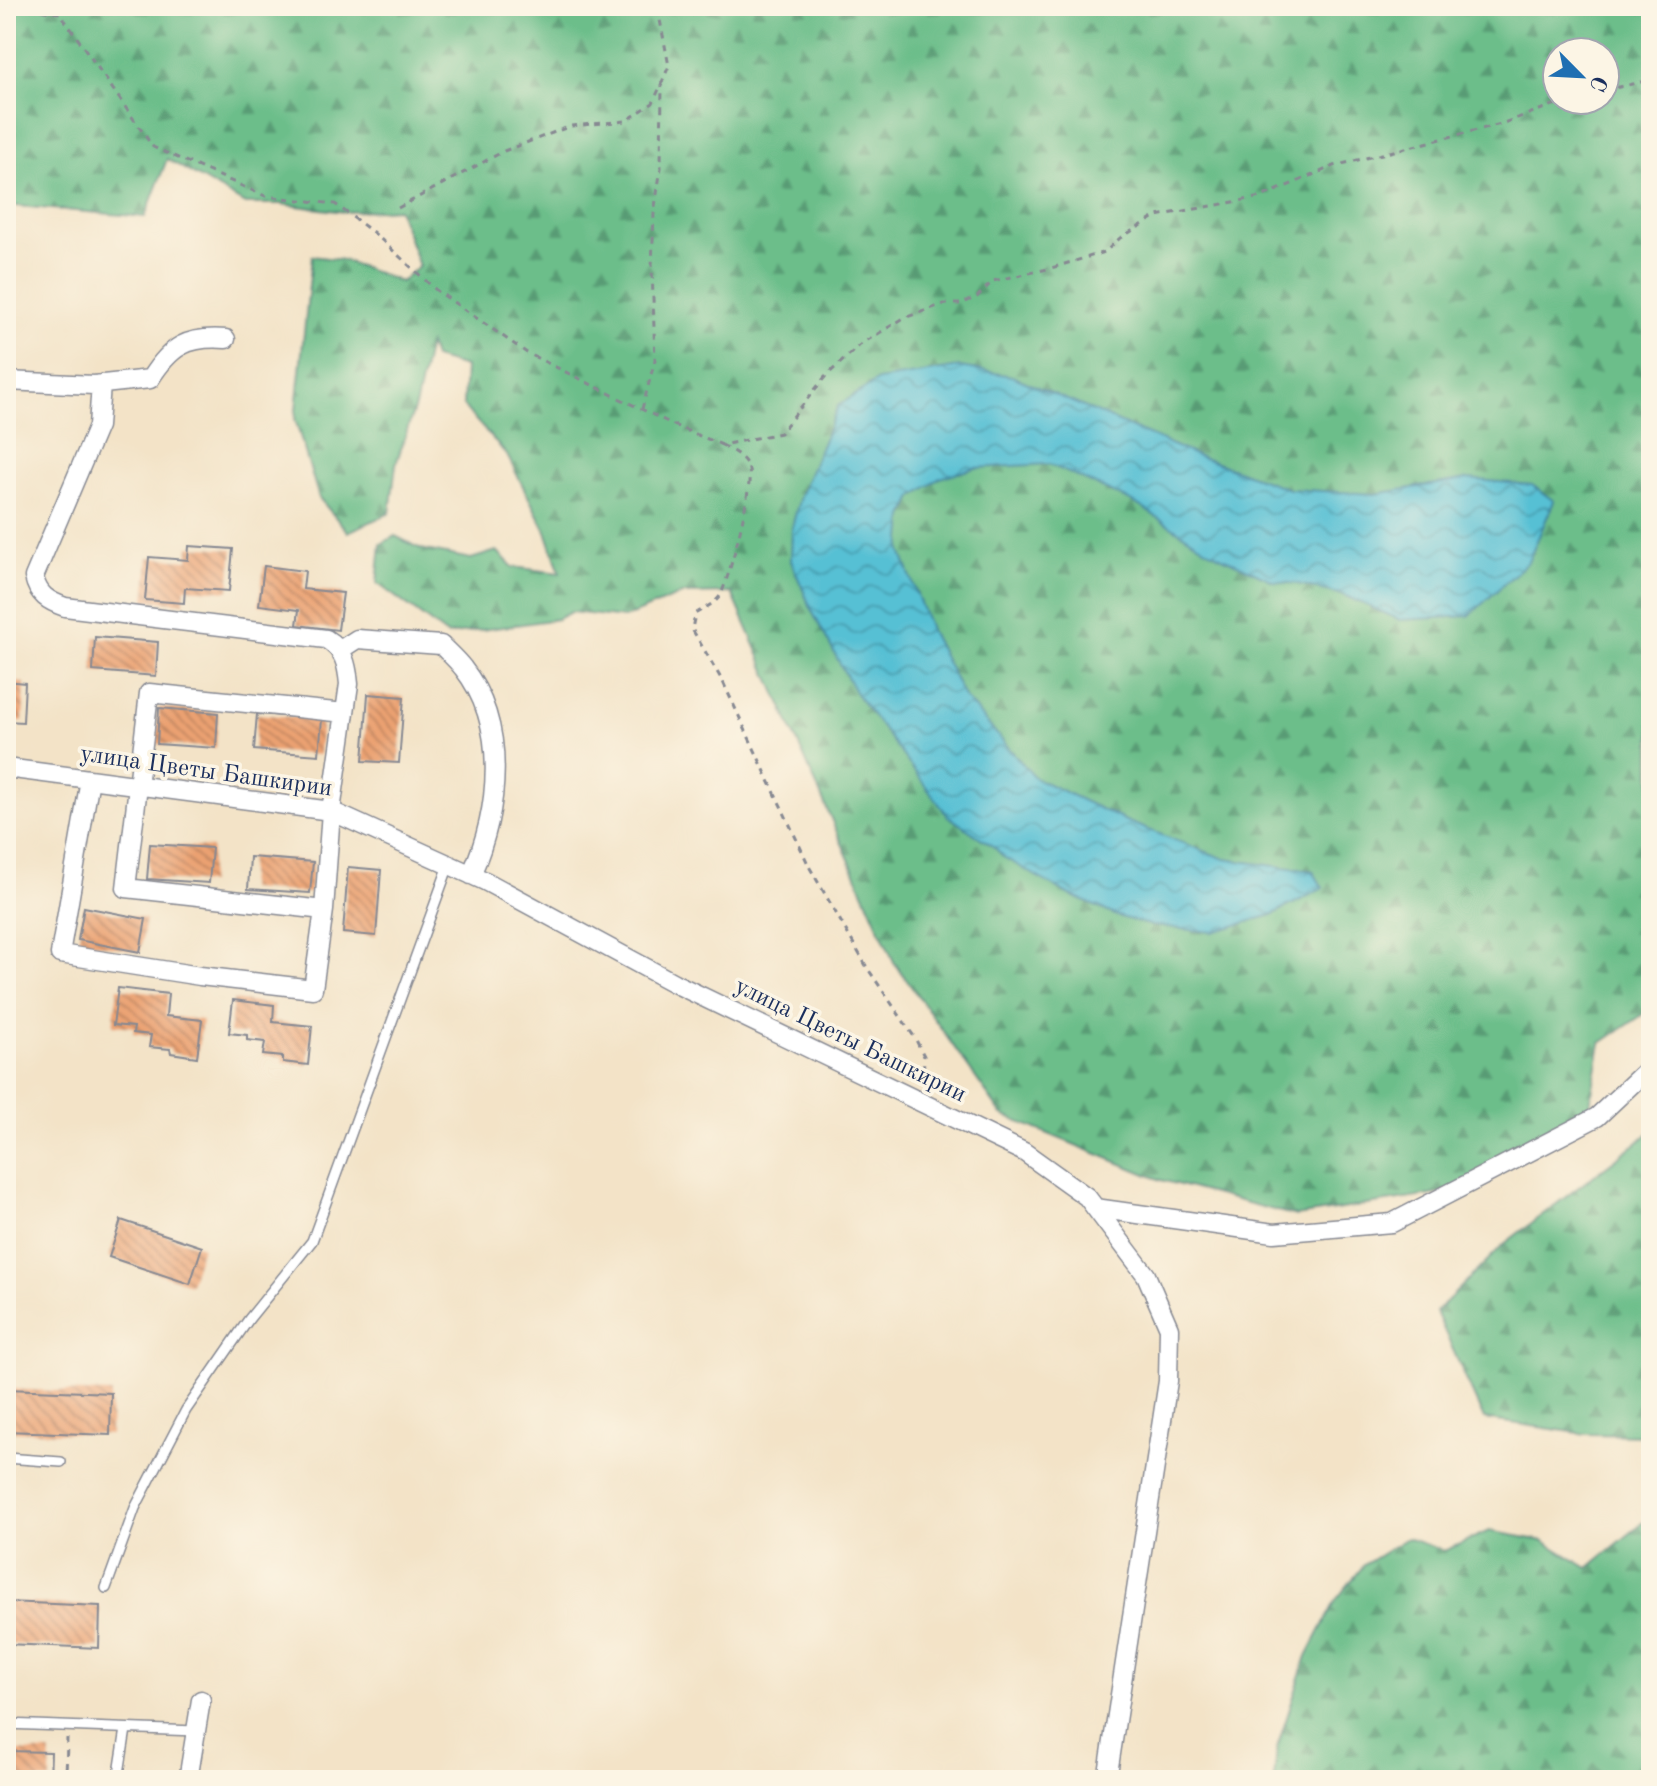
<svg xmlns="http://www.w3.org/2000/svg" width="1657" height="1786" font-family="'Old Standard TT',serif">
<style>
.forest{fill:url(#forest-firs);stroke:#447674;stroke-width:2;fill-rule:evenodd}
.water{fill:url(#water-waves);stroke:#397899;stroke-width:2}
.building{fill:url(#building-back-hatch)}
.lines{fill:none;stroke-linecap:round;stroke-linejoin:round}
.service-casing{stroke:#878992;stroke-width:12}
.minor-casing{stroke:#878992;stroke-width:21}
.path{stroke:#878992;stroke-width:3;stroke-dasharray:6 6;stroke-linecap:butt}
.service{stroke:#fff;stroke-width:9}
.minor{stroke:#fff;stroke-width:18}
.labels{text-anchor:middle;dominant-baseline:central;stroke-width:7;stroke-linejoin:round;paint-order:stroke}
.street-label{font-size:24px;fill:#1b2f5e;stroke:#fcf5e5}
</style>
<defs>
<pattern id="forest-firs" width="22" height="20" patternUnits="userSpaceOnUse" patternTransform="scale(2)"><rect width="22" height="20" fill="#6cbe8a"/><path d="M5 1l3.5 6h-7zM16 11l3.5 6h-7z" fill="#589b74"/></pattern>
<pattern id="water-waves" width="16" height="10" patternUnits="userSpaceOnUse" patternTransform="scale(2)"><rect width="16" height="10" fill="#57c0d4"/><path d="M0 5q4-4 8 0t8 0" fill="none" stroke="#479caf"/></pattern>
<pattern id="building-back-hatch" width="6" height="6" patternUnits="userSpaceOnUse" patternTransform="scale(2)"><rect width="6" height="6" fill="#eba171"/><path d="M-1 5l2 2M0 0l6 6M5-1l2 2" fill="none" stroke="#be8460"/></pattern>
</defs>
<rect width="100%" height="100%" fill="#fcf5e5"/>
<filter id="ink" filterUnits="userSpaceOnUse"><feTurbulence type="fractalNoise" baseFrequency=".0125" numOctaves="2"/><feDisplacementMap in="SourceGraphic" scale="16" xChannelSelector="R" yChannelSelector="G"/><feConvolveMatrix kernelMatrix="1 2 1 2 8 2 1 2 1" color-interpolation-filters="sRGB"/></filter>
<filter id="wash" filterUnits="userSpaceOnUse"><feTurbulence type="fractalNoise" baseFrequency=".006" numOctaves="4" result="noise"/><feDisplacementMap in="SourceGraphic" scale="32" xChannelSelector="R" yChannelSelector="G"/><feGaussianBlur stdDeviation="1.8" result="paint"/><feColorMatrix in="noise" values="0 0 0 0 0 0 0 0 0 0 0 0 0 0 0 0 0 1.4 0 .05"/><feComposite in="paint" operator="in"/></filter>
<g filter="url(#wash)">
<rect width="100%" height="100%" fill="#f3e3c7"/>
<path class="forest" d="M6,6H1651V1009L1601,1043L1589,1110L1464,1190L1296,1216L1161,1180L1002,1115L894,962L732,593L682,594L624,618L571,612L557,619L447,635L377,583L381,544L395,536L421,549L471,559L497,551L513,567L560,573L546,531L507,455L463,406L465,367L434,358L429,344L416,403L396,464L390,513L348,532L319,498L295,419L312,256L343,260L401,282L419,266L398,209L345,212L281,204H245L167,159L145,217L6,205ZM1557,52H1605V100H1557Z
M1651,1132V1435L1586,1434L1484,1419L1436,1312L1504,1244Z
M1651,1516V1780H1274L1277,1748L1307,1656L1336,1600L1364,1565L1407,1538L1444,1551L1489,1531L1544,1541L1588,1568Z"/>
<path class="water" d="M960,367L1012,376L1195,455L1289,489L1375,494L1467,479L1532,485L1554,501L1528,562L1469,616L1400,620L1343,595L1298,584L1273,581L1210,551L1133,502L1049,464L975,468L940,478L913,497L904,516L901,551L930,630L964,697L1035,778L1128,822L1225,859L1313,871L1323,888L1272,915L1213,932L1152,926L1117,916L1064,892L1005,858L994,847L948,816L855,692L812,611L791,561L792,528L800,496L838,406L878,380Z"/>
<g id="blocks">
<path class="building" d="M189,546L233,549L229,591L185,588L184,603L145,600L149,557L188,560Z
M264,566L305,571L303,589L343,593L338,630L297,625L299,610L259,605Z
M95,637L158,642L156,676L93,671Z
M6,681L25,683L23,722L6,721Z
M368,694L404,697L399,763L363,761Z
M159,708L218,713L216,748L157,744Z
M257,714L322,719L319,755L254,750Z
M150,844L212,848L209,883L147,879Z
M250,857L313,862L310,893L248,889Z
M348,867L381,870L376,936L343,933Z
M84,907L146,919L140,952L78,940Z
M118,988L168,994L166,1016L202,1020L197,1057L171,1053L170,1049L149,1047L151,1035L133,1033L134,1027L113,1025Z
M233,1000L274,1005L273,1022L312,1026L308,1065L283,1062V1057L263,1055L265,1042L247,1040V1035L229,1033Z
M121,1220L202,1247L190,1284L109,1257Z
M6,1389L111,1393L110,1435L6,1431Z
M6,1602L100,1606L99,1648L6,1644Z
M6,1751L51,1752L50,1780H6Z"/>
</g>
</g>
<g filter="url(#ink)">
<use href="#blocks" fill-opacity="0" stroke="#878992" stroke-width="2"/>
<g class="lines">
<defs>
<path id="service" d="M6,1458L61,1462
M106,1588L135,1508L186,1410L249,1319L312,1241L449,865
M6,1724L196,1731
M118,1780L126,1729"/>
<path id="minor" d="M6,381L94,385L150,379C171,346 187,336 226,339
M101,384L98,426L34,577C38,595 48,601 65,607L326,639C344,650 347,663 349,684L331,811L324,910L126,888L149,693L345,713
M340,650L357,639L441,645C449,653 457,660 463,668C509,726 499,812 471,875
M6,768L331,811L485,881L674,983L1024,1152L1087,1197L1146,1275L1169,1328L1168,1381L1107,1780
M90,779L60,954L200,976L313,989L324,910
M1095,1208L1274,1233L1392,1223L1597,1117L1651,1066
M188,1780L201,1700"/>
</defs>
<use href="#service" class="service-casing"/>
<use href="#minor" class="minor-casing"/>
<path class="path" d="M6,6L60,13L153,147L265,196L335,204L374,233L436,290L527,353L680,428L722,445L780,433L825,377L861,344L904,318L944,304H961L977,297L993,281L1048,269L1105,252L1120,238L1157,216L1261,197L1334,166L1501,124L1567,100
M1605,90L1651,80
M398,208L504,151L571,126L626,121L653,103L669,66L660,20L666,6
M642,409L655,360L652,267L654,213L661,168L662,84
M722,445C733,451 745,457 749,470C753,487 729,580 720,596C715,604 702,609 695,614L692,629L723,682L810,868L868,969L915,1038L924,1056L923,1082
M66,1780L67,1738"/>
<use href="#service" class="service"/>
<use href="#minor" class="minor"/>
</g>
</g>
<g class="labels">
<g class="street-label">
<text transform="translate(206 772) rotate(8)">улица Цветы Башкирии</text>
<text transform="translate(850 1041) rotate(26)">улица Цветы Башкирии</text>
</g>
</g>
<rect width="1657" height="1786" fill="none" stroke="#fcf5e5" stroke-width="32"/>
<g transform="translate(1581 76) rotate(114)"><circle r="38" fill="#fcf5e5" stroke="#a2a6af" stroke-width="2"/>
<path d="M0-6L14 30L0 20L-14 30Z" fill="#1f6fb2"/>
<text y="-12" font-size="22" font-weight="bold" text-anchor="middle" fill="#1b2f5e">С</text>
</g>
</svg>
